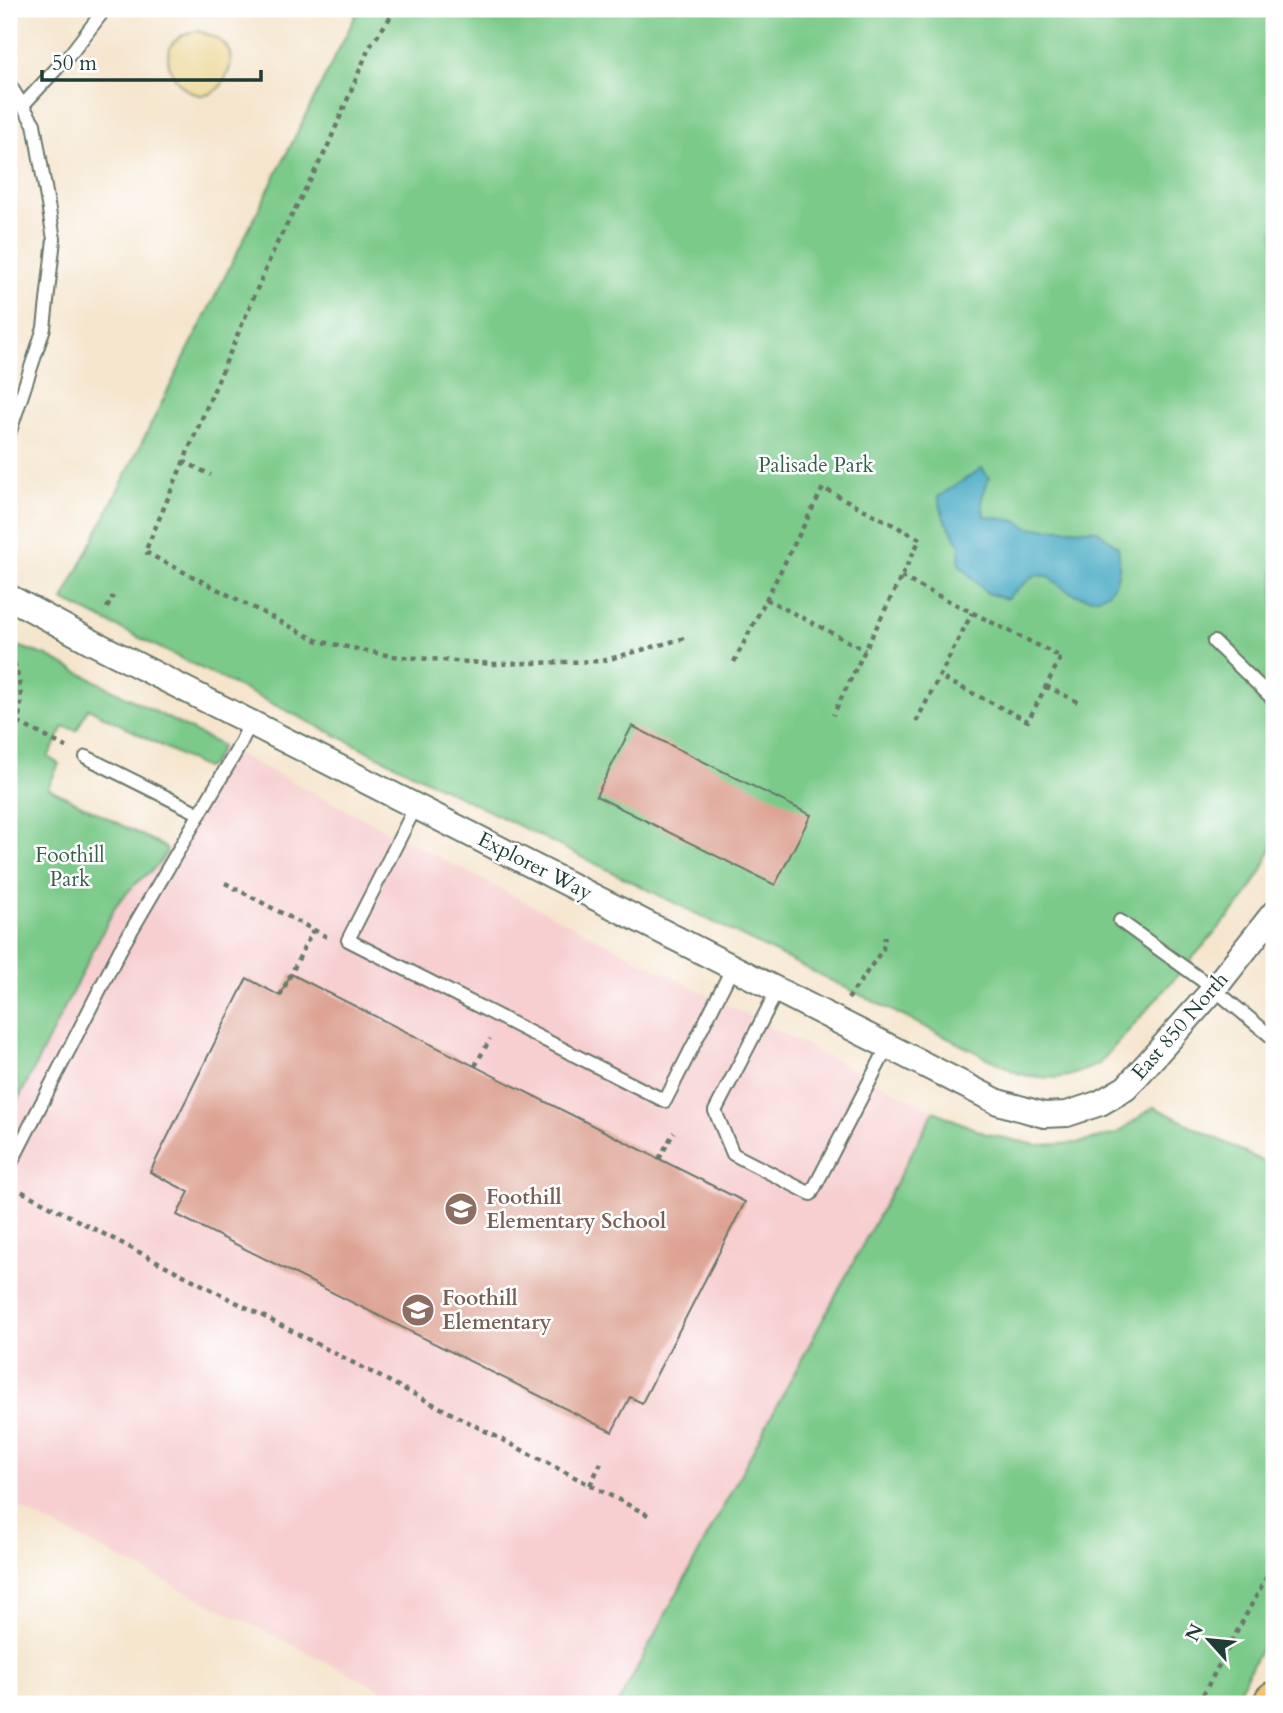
<svg xmlns="http://www.w3.org/2000/svg" width="1283" height="1713" font-family="Cardo,serif">
<style>
.built{fill:#f7cfd0}
.green{fill:#7cca8a;stroke:#4e845f;stroke-width:2}
.sand{fill:#eeda9e;stroke:#868c69;stroke-width:2}
.water{fill:#42a8c2;stroke:#30727b;stroke-width:2}
.building{fill:#dda293}
.lines{fill:none;stroke-linecap:round;stroke-linejoin:round}
.service-casing{stroke:#6a786a;stroke-width:16}
.minor-casing{stroke:#6a786a;stroke-width:28}
.trunk-casing{stroke:#6a786a;stroke-width:42}
.path{stroke:#6a786a;stroke-width:4.5;stroke-dasharray:5 5;stroke-linecap:butt}
.service{stroke:#fff;stroke-width:12}
.minor{stroke:#fff;stroke-width:24}
.trunk{stroke:#f7c06c;stroke-width:38}
.labels{text-anchor:middle;dominant-baseline:central;stroke-width:5;stroke-linejoin:round;paint-order:stroke}
.park-label{font-size:21px;fill:#36604a;stroke:#fff}
.street-label{font-size:21px;fill:#1f3d34;stroke:#fff}
.education-label{font-size:21px;font-weight:bold;fill:#785e54;stroke:#fff;text-anchor:start}
</style>
<rect width="100%" height="100%" fill="#fff"/>
<filter id="ink" filterUnits="userSpaceOnUse"><feTurbulence type="fractalNoise" baseFrequency=".0143" numOctaves="2"/><feDisplacementMap in="SourceGraphic" scale="14" xChannelSelector="R" yChannelSelector="G"/><feConvolveMatrix kernelMatrix="1 2 1 2 8 2 1 2 1" color-interpolation-filters="sRGB"/></filter>
<filter id="wash" filterUnits="userSpaceOnUse"><feTurbulence type="fractalNoise" baseFrequency=".00686" numOctaves="4" result="noise"/><feDisplacementMap in="SourceGraphic" scale="28" xChannelSelector="R" yChannelSelector="G"/><feGaussianBlur stdDeviation="1.57" result="paint"/><feColorMatrix in="noise" values="0 0 0 0 0 0 0 0 0 0 0 0 0 0 0 0 0 1.4 0 .05"/><feComposite in="paint" operator="in"/></filter>
<g filter="url(#wash)">
<rect width="100%" height="100%" fill="#f5e5cd"/>
<path class="built" d="M222,746L934,1111L618,1704H410L9,1503V1118L116,905L135,884L158,865L166,854Z"/>
<path class="green" d="M359,9H1274V842L1261,872L1243,901L1099,1064C1067,1079 1056,1081 1020,1074L63,600Z
M9,643L47,656L222,746L211,766L205,768L88,708L77,730L64,727L48,757L59,764L48,788L165,847L167,851L158,865L135,884L116,905L9,1118Z
M1154,1107L1274,1167V1624L1232,1704H618L934,1111L986,1134L1037,1145L1078,1143L1116,1134Z"/>
<path class="sand" d="M197,31C224,38 241,51 224,81C197,128 130,43 197,31Z"/>
<path class="water" d="M982,468L989,478L982,498L984,516L1017,521L1029,528L1097,530L1118,547C1127,603 1086,613 1049,576L1035,575L1006,599L987,593L959,564L960,545L944,518L938,497Z"/>
<g id="blocks">
<path class="building" d="M632,726L811,815L775,885L596,796Z
M291,974L745,1202L642,1403L630,1397L612,1432L177,1215L189,1192L150,1172L247,978L280,996Z"/>
</g>
</g>
<g filter="url(#ink)">
<use href="#blocks" fill-opacity="0" stroke="#6a786a" stroke-width="2"/>
<g class="lines">
<defs>
<path id="service" d="M9,84L34,124L54,239L44,328L9,434
M22,106L72,52L105,9
M1214,642L1274,700
M86,757L200,814
M416,806L348,940L665,1101L733,967
M1120,921L1214,989L1273,1038
M778,989L715,1111L733,1154L811,1194L888,1046
M9,1167L120,950L237,750L251,722"/>
<path id="minor" d="M9,597L90,641L998,1102L1044,1115L1067,1114L1100,1103L1126,1088L1214,989L1274,913"/>
<path id="trunk" d="M1273,1704L1274,1701"/>
</defs>
<use href="#service" class="service-casing"/>
<use href="#minor" class="minor-casing"/>
<use href="#trunk" class="trunk-casing"/>
<path class="path" d="M396,9L369,48L327,148L275,247L145,552L318,641L391,656L494,664L602,661L685,638
M183,461L211,475
M901,577L1061,657L1028,721L940,677
M766,599L865,650
M107,608L113,596
M9,643C20,684 29,703 9,744
M734,662L823,488L920,539L833,715
M1046,686L1078,702
M9,718L70,749
M916,722L972,613
M225,883L329,938
M280,996L313,930
M848,999L883,949L885,937
M475,1066L490,1039
M659,1159L674,1132
M13,1187L648,1515
M590,1485L601,1463
M1198,1704L1274,1563"/>
<use href="#service" class="service"/>
<use href="#minor" class="minor"/>
<use href="#trunk" class="trunk"/>
</g>
</g>
<defs>
<symbol id="school-disc" viewBox="-11 -11 22 22"><circle r="9.5" fill="#8d6e63" stroke="#fff"/><path d="M0-5L7-2L0 1L-7-2ZM-4 1L0 2.5L4 1V4Q0 6-4 4Z" fill="#fff"/></symbol>
</defs>
<g fill-rule="evenodd">
<use href="#school-disc" x="442" y="1190" width="38" height="38"/>
<use href="#school-disc" x="399" y="1291" width="38" height="38"/>
</g>
<g class="labels">
<g class="park-label">
<text x="816" y="465">Palisade Park</text>
<text x="70" y="855">Foothill<tspan x="70" dy="24">Park</tspan></text>
</g>
<g class="street-label">
<text transform="translate(535 866) rotate(27)">Explorer Way</text>
<text transform="translate(1180 1026) rotate(-49)">East 850 North</text>
</g>
<g class="education-label">
<text x="486" y="1197">Foothill<tspan x="486" dy="24">Elementary School</tspan></text>
<text x="442" y="1298">Foothill<tspan x="442" dy="24">Elementary</tspan></text>
</g>
</g>
<rect width="1283" height="1713" fill="none" stroke="#fff" stroke-width="35"/>
<g transform="translate(1209 1640) rotate(297)" stroke="#ffffff" stroke-width="5" paint-order="stroke">
<path d="M0-5L12 26L0 18L-12 26Z" fill="#1f3d34"/>
<text y="-10" font-size="19" font-weight="bold" text-anchor="middle" fill="#1f3d34">N</text>
</g>
<path d="M42 70v10h219v-10" fill="none" stroke="#1f3d34" stroke-width="3.5"/>
<text x="52" y="70" font-size="21" fill="#1f3d34" stroke="#ffffff" stroke-width="5" paint-order="stroke">50 m</text>
</svg>
